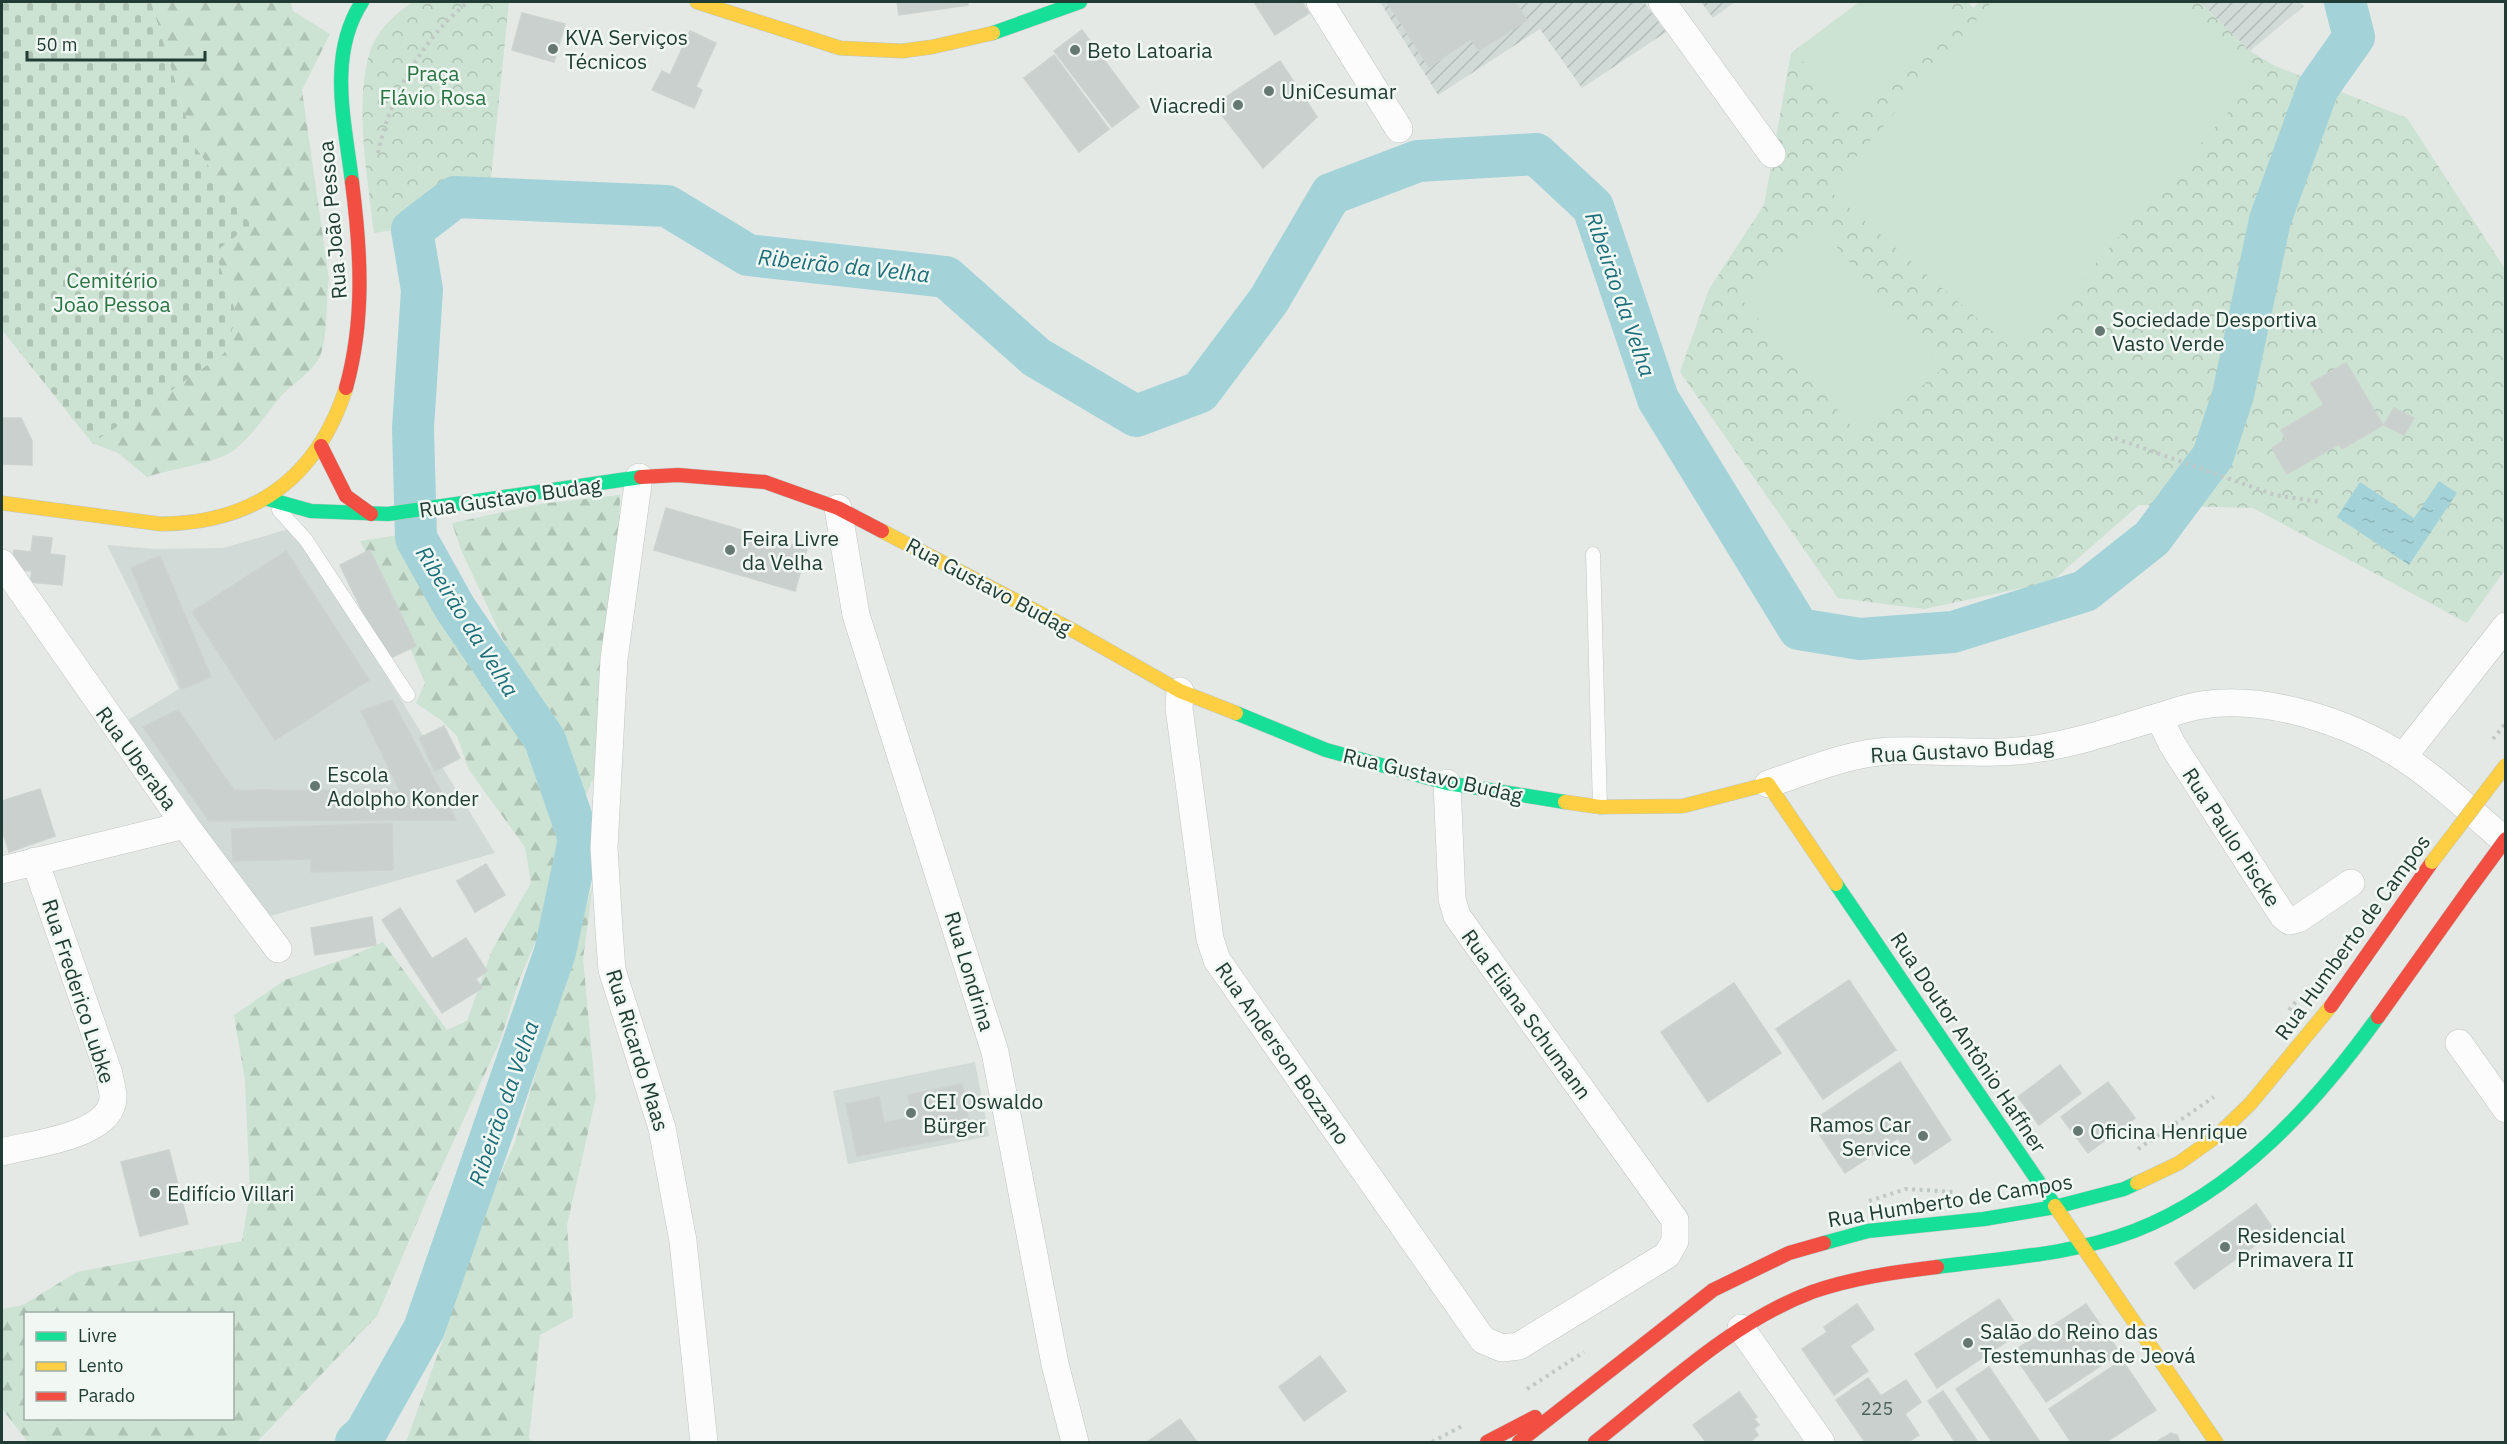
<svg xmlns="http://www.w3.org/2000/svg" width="2507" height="1444" font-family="'IBM Plex Sans',sans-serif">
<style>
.built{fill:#d1dad6}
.industrial{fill:url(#industrial-furrows)}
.forest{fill:url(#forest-firs);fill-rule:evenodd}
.cemetery{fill:url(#cemetery-stones)}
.park{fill:url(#park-crowns)}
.garden{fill:#cce2d2}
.water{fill:url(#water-ripples)}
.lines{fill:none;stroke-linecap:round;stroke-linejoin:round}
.river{stroke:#a3d3d8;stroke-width:42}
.building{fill:#cad0cd;stroke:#ccd2cf;stroke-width:1.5}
.lane-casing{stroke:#c1c6c3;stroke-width:15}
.street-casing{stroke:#c1c6c3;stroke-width:28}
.fast-casing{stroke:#bfc7c3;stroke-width:15}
.slow-casing{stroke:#bfc7c3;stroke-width:15}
.jam-casing{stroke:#bfc7c3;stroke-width:15}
.path{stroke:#c0c9c5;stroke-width:4;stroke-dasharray:3 4.5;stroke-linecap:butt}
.lane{stroke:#fbfcfb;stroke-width:14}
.street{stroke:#fbfcfb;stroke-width:27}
.fast{stroke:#16e098;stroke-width:14}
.slow{stroke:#ffcf43;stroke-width:14}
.jam{stroke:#f24e42;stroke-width:14}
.slow-bridge-casing{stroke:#bcc5c2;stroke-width:15;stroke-linecap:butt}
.jam-bridge-casing{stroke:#bcc5c2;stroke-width:15;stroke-linecap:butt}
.slow-bridge{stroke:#ffcf43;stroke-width:14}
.jam-bridge{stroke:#f24e42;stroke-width:14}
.poi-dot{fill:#657972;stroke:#f1f8f4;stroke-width:2}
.labels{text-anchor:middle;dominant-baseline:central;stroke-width:5;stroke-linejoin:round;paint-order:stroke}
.number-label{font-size:18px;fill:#4c625b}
.poi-label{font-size:21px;fill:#213c34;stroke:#f1f8f4;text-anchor:start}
.park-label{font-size:21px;fill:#2a7444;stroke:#f1f8f4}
.street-label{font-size:21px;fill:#213c34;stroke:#f1f8f4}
.water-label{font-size:22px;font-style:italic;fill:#1a6d79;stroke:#f1f8f4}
</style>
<defs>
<pattern id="industrial-furrows" width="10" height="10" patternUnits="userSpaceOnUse" patternTransform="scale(1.5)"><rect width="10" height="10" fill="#d1dad6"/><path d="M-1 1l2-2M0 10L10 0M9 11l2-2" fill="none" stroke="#b3bcb8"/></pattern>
<pattern id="forest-firs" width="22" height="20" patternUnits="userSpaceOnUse" patternTransform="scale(1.5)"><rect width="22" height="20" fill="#cce2d2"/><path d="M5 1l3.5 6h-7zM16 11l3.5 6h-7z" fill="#afc3b5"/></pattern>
<pattern id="cemetery-stones" width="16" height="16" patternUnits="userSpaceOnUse" patternTransform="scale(1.5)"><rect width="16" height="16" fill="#cce2d2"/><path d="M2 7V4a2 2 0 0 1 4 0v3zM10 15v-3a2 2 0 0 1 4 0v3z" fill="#afc3b5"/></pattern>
<pattern id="park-crowns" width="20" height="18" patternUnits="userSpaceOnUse" patternTransform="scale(1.5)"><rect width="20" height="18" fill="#cce2d2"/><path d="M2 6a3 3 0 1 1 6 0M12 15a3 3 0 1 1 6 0" fill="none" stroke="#afc3b5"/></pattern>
<pattern id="water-ripples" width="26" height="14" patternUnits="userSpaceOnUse" patternTransform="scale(1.5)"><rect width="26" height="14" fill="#a3d3d8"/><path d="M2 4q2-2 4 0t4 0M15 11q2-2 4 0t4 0" fill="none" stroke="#8cb6ba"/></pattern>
</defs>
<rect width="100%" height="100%" fill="#e4e9e6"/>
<path class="built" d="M295,527L495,853L267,917L128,720L179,689L107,545L156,549L224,548Z
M975,1062L989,1136L848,1164L833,1091Z"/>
<path class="industrial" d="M1380,2H1644L1666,32L1582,88L1540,29L1438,95Z
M1701,2H1735L1713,18Z
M2200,2H2299L2304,6L2250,51Z"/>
<path class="forest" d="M151,2H291L293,11L330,34L302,90L329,279C325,302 329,341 318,360C310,373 293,384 282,395C266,413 254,435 234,450C218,463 170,469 147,477L118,453L92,443L151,405L224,353L237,316L215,252L251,225L195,147Z
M620,495L619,554L614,598L601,648L597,770L581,806L542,702L508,650L461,550L452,523L540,504Z
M405,534L464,643L520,729L570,833L555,896L520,978L500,1041L430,1192L377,1316L257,1442H28L2,1409V1309L23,1305L77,1272L242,1241L250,1192L245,1081L234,1015L285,980L347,958L383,942L447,1030L467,1021L492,950L531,883L525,847L469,770L457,736L442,721L416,703L425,683L385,590L360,541ZM26,1314H232V1418H26Z
M593,884L583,959L596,1097L567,1225L573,1317L540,1335L529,1438L533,1442H406L444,1337L471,1242L515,1142Z"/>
<path class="cemetery" d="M2,2H151L195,147L251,225L215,252L237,316L224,353L151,405L92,443L2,330Z"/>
<path class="park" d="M413,2H509L491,178C452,187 425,189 405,228L374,233C368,181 353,98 371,49C378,30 396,12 413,2Z
M1859,2H1968L1973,8L1979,2H2200L2250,51L2275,66L2407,118L2505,269V570L2467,623L2253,508L2139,505L2051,582L1924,609L1838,598L1680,372L1709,289L1764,205L1791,53Z"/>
<path class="garden" d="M1862,2H1939L1958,28L1843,119L1796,52Z
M1992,2H2176L2261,75L2017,353L1828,189Z
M1822,230L1942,369L1862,438L1742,300Z"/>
<path class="water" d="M2439,481L2457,493L2409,565L2337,517L2360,482L2414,518Z"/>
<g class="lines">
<path class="river" d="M356,1442L365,1434L424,1329L555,952L579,839L545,740L455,608L416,538L413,428L422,290L412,230L455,197L667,206L748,255L946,277L1036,357L1136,416L1200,392L1269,300L1331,194L1418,161L1536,154L1593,207L1658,399L1799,629L1860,639L1953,632L2085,591L2152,538L2213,456L2233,395L2270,220L2318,88L2354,37L2345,2"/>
</g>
<path class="building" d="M897,2H968V5L899,15Z
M1254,2H1302L1309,13L1275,35Z
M1387,2H1515L1527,20L1479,51L1471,39L1429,67Z
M522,13L565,24L554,62L512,50Z
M1082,30L1139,107L1112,127L1054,51Z
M690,31L716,43L696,87L702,90L694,108L652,90L662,71L670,75Z
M1054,55L1109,129L1079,152L1024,78Z
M1280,61L1317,117L1263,168L1214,105Z
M2346,363L2383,425L2342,449L2339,444L2287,474L2272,448L2286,439L2281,430L2324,405L2311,383Z
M2394,408L2414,418L2404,435L2384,425Z
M2,418H21L32,441V465L2,464Z
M666,508L807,549L795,591L654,550Z
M33,536L52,538L50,554L65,556L62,585L30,582L32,571L12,569L14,550L31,552Z
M370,550L416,646L386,660L340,565Z
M286,551L369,680L275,740L192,612Z
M160,556L211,677L182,689L131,568Z
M392,700L456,820L209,821L143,727L178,710L234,790L400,791L361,711Z
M444,726L460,758L435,771L419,738Z
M40,789L55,836L9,852L2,829V801Z
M392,823L393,870L311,872V859L233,861L232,829Z
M486,864L505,895L475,912L457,881Z
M400,908L432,959L466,938L487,971L476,979L482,988L442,1013L382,920Z
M372,917L376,945L315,955L311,928Z
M1849,980L1896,1050L1823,1099L1776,1029Z
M1734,983L1781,1053L1708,1102L1661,1032Z
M1900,1062L1951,1140L1915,1164L1898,1138L1845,1173L1811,1122Z
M2060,1065L2081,1093L2039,1125L2018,1097Z
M2108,1082L2135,1118L2088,1153L2061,1117Z
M962,1084L971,1134L857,1156L846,1104L879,1097L884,1123L912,1117L908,1095Z
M169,1150L188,1224L140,1236L121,1162Z
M2256,1204L2275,1231L2194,1289L2175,1263Z
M1999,1299L2021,1332L1937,1388L1915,1354Z
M1857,1304L1874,1329L1850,1346L1868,1371L1834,1395L1802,1349L1827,1332L1824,1327Z
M2086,1304L2120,1353L2046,1402L2012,1352Z
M1320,1356L1346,1391L1304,1421L1279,1387Z
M2122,1360L2156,1410L2106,1442H2071L2049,1409Z
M1989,1367L2040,1442H1992L1956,1389Z
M1868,1378L1881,1396L1906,1380L1921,1402L1905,1414L1919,1435L1908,1442H1865L1836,1400Z
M1943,1391L1978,1442H1955L1928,1401Z
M1739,1392L1757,1417L1754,1419L1759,1425L1754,1429L1758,1435L1750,1442H1706L1693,1425Z
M1180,1419L1197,1442H1147Z
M2171,1433L2177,1435L2180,1442H2156Z"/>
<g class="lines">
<defs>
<path id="lane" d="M279,510L306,540L408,695
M1593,554L1600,807"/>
<path id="street" d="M1320,2L1399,129
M1662,2L1772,154
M639,477L614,659L604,848L609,930L612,970L662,1128L683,1241L704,1442
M838,508L856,615L995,1052L1055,1364L1075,1442
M2,563L185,825L278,949
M1180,691L1179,708L1210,939L1217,960L1483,1340L1502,1348L1519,1346L1667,1255L1675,1241V1220L1457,916L1452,899L1447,783
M2159,717L2172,744L2283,916L2289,921L2298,919L2351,883
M2403,757L2506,626
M1768,784C1807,771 1849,753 1890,751C1938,749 1987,756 2035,749C2077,743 2118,729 2158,717C2172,713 2187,707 2202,705C2267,695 2350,722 2404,758C2440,782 2473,813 2506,842
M2,870L185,825
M2459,1043L2506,1109
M2,1152C31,1144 113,1136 113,1097C113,1090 110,1081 109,1074L35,861
M1741,1328L1821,1442"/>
<path id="fast" d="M993,33L1080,2
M352,182C345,122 327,56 362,2
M268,499L311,511L388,514L641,477
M1236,713L1326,750L1447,783L1565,802
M1836,884L2055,1206
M1824,1243L1868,1231L1984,1219L2055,1207L2124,1189L2137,1183
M1937,1267C2003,1258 2071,1255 2134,1231C2236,1192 2316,1103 2378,1017"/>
<path id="slow" d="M697,2L840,48L902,51L932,47L993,33
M2,503L161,524C255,523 317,478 346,388
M882,531L1076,632L1180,691L1236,713
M1565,802L1600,807L1683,806L1768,784L1836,884
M2137,1183L2179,1163L2217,1136L2251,1103L2331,1006
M2055,1206L2216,1442"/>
<path id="jam" d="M346,388C365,320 361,252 352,182
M321,446L346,496L371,514
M641,477L678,475L765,482L838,508L882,531
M2331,1006L2432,862
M2378,1017L2470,888
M1487,1442L1535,1417
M1519,1442L1713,1290L1789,1253L1824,1243
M1595,1442C1663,1389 1730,1323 1812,1292C1852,1278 1895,1272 1937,1267"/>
</defs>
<use href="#lane" class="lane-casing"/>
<use href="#street" class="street-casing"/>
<use href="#fast" class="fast-casing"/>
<use href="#slow" class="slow-casing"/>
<use href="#jam" class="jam-casing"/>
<path class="path" d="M378,153C390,96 422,39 468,2
M2115,438L2275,495L2321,502
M2493,739L2506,723
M2289,1010L2307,988
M2138,1149L2214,1097
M1869,1201L1906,1189L1955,1192
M1527,1389L1584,1352
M1432,1442L1464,1425"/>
<use href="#lane" class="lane"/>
<use href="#street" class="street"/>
<use href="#fast" class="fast"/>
<use href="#slow" class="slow"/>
<use href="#jam" class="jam"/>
<defs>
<path id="slow-bridge" d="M2432,862L2506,765"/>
<path id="jam-bridge" d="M2470,888L2506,839"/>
</defs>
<use href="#slow-bridge" class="slow-bridge-casing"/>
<use href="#jam-bridge" class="jam-bridge-casing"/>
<use href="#slow-bridge" class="slow-bridge"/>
<use href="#jam-bridge" class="jam-bridge"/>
</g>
<g class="poi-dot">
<circle cx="553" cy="49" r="6"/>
<circle cx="1075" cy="50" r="6"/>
<circle cx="1269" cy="91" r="6"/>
<circle cx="1238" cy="105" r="6"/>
<circle cx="2100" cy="331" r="6"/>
<circle cx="730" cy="550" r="6"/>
<circle cx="315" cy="786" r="6"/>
<circle cx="911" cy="1113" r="6"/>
<circle cx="2078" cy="1131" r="6"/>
<circle cx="1923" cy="1136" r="6"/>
<circle cx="155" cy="1193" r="6"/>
<circle cx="2225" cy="1247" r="6"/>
<circle cx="1968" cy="1343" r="6"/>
</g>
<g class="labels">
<g class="number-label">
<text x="1877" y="1408">225</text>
</g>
<g class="poi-label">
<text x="565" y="37">KVA Serviços<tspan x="565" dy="24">Técnicos</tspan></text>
<text x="1087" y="50">Beto Latoaria</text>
<text x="1281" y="91">UniCesumar</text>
<text x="1226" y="105" text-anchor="end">Viacredi</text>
<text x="2112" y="319">Sociedade Desportiva<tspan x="2112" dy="24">Vasto Verde</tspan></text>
<text x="742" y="538">Feira Livre<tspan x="742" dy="24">da Velha</tspan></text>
<text x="327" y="774">Escola<tspan x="327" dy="24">Adolpho Konder</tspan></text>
<text x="923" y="1101">CEI Oswaldo<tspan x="923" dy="24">Bürger</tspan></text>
<text x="1911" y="1124" text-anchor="end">Ramos Car<tspan x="1911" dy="24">Service</tspan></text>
<text x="2090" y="1131">Oficina Henrique</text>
<text x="167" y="1193">Edifício Villari</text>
<text x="2237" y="1235">Residencial<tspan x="2237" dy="24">Primavera II</tspan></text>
<text x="1980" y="1331">Salão do Reino das<tspan x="1980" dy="24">Testemunhas de Jeová</tspan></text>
</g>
<g class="park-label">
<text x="433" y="73">Praça<tspan x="433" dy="24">Flávio Rosa</tspan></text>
<text x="112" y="280">Cemitério<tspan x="112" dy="24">João Pessoa</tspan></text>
</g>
<g class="street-label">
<text transform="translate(332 220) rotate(-95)">Rua João Pessoa</text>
<text transform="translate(510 497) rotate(-8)">Rua Gustavo Budag</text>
<text transform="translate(989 586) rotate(28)">Rua Gustavo Budag</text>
<text transform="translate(1962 750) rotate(-3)">Rua Gustavo Budag</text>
<text transform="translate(137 758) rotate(54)">Rua Uberaba</text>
<text transform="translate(1433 775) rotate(13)">Rua Gustavo Budag</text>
<text transform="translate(2232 837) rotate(57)">Rua Paulo Piscke</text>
<text transform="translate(2352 937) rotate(-54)">Rua Humberto de Campos</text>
<text transform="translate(970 971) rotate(73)">Rua Londrina</text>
<text transform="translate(79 991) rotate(72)">Rua Frederico Lubke</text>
<text transform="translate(1527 1014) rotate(54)">Rua Eliana Schumann</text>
<text transform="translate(1969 1042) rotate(56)">Rua Doutor Antônio Haffner</text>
<text transform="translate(638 1050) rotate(73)">Rua Ricardo Maas</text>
<text transform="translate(1283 1053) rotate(55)">Rua Anderson Bozzano</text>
<text transform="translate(1950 1200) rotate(-9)">Rua Humberto de Campos</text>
</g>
<g class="water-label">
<text transform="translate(844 265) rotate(6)">Ribeirão da Velha</text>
<text transform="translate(1621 294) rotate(71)">Ribeirão da Velha</text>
<text transform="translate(468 621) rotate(58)">Ribeirão da Velha</text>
<text transform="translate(503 1103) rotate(-71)">Ribeirão da Velha</text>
</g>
</g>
<rect width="2507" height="1444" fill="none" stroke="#213c34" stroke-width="6"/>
<rect x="24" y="1312" width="210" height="108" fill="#f1f8f4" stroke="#9eada7" stroke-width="1.5"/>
<rect x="36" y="1332" width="30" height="9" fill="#16e098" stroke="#9eada7" stroke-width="1.5"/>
<text x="78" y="1342" font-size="18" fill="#213c34">Livre</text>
<rect x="36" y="1362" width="30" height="9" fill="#ffcf43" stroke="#9eada7" stroke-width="1.5"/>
<text x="78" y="1372" font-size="18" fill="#213c34">Lento</text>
<rect x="36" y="1392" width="30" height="9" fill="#f24e42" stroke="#9eada7" stroke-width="1.5"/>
<text x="78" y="1402" font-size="18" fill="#213c34">Parado</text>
<path d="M27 51v9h178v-9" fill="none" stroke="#213c34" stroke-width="3"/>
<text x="36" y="51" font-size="18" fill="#213c34" stroke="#f1f8f4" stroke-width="4.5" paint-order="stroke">50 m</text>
</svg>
